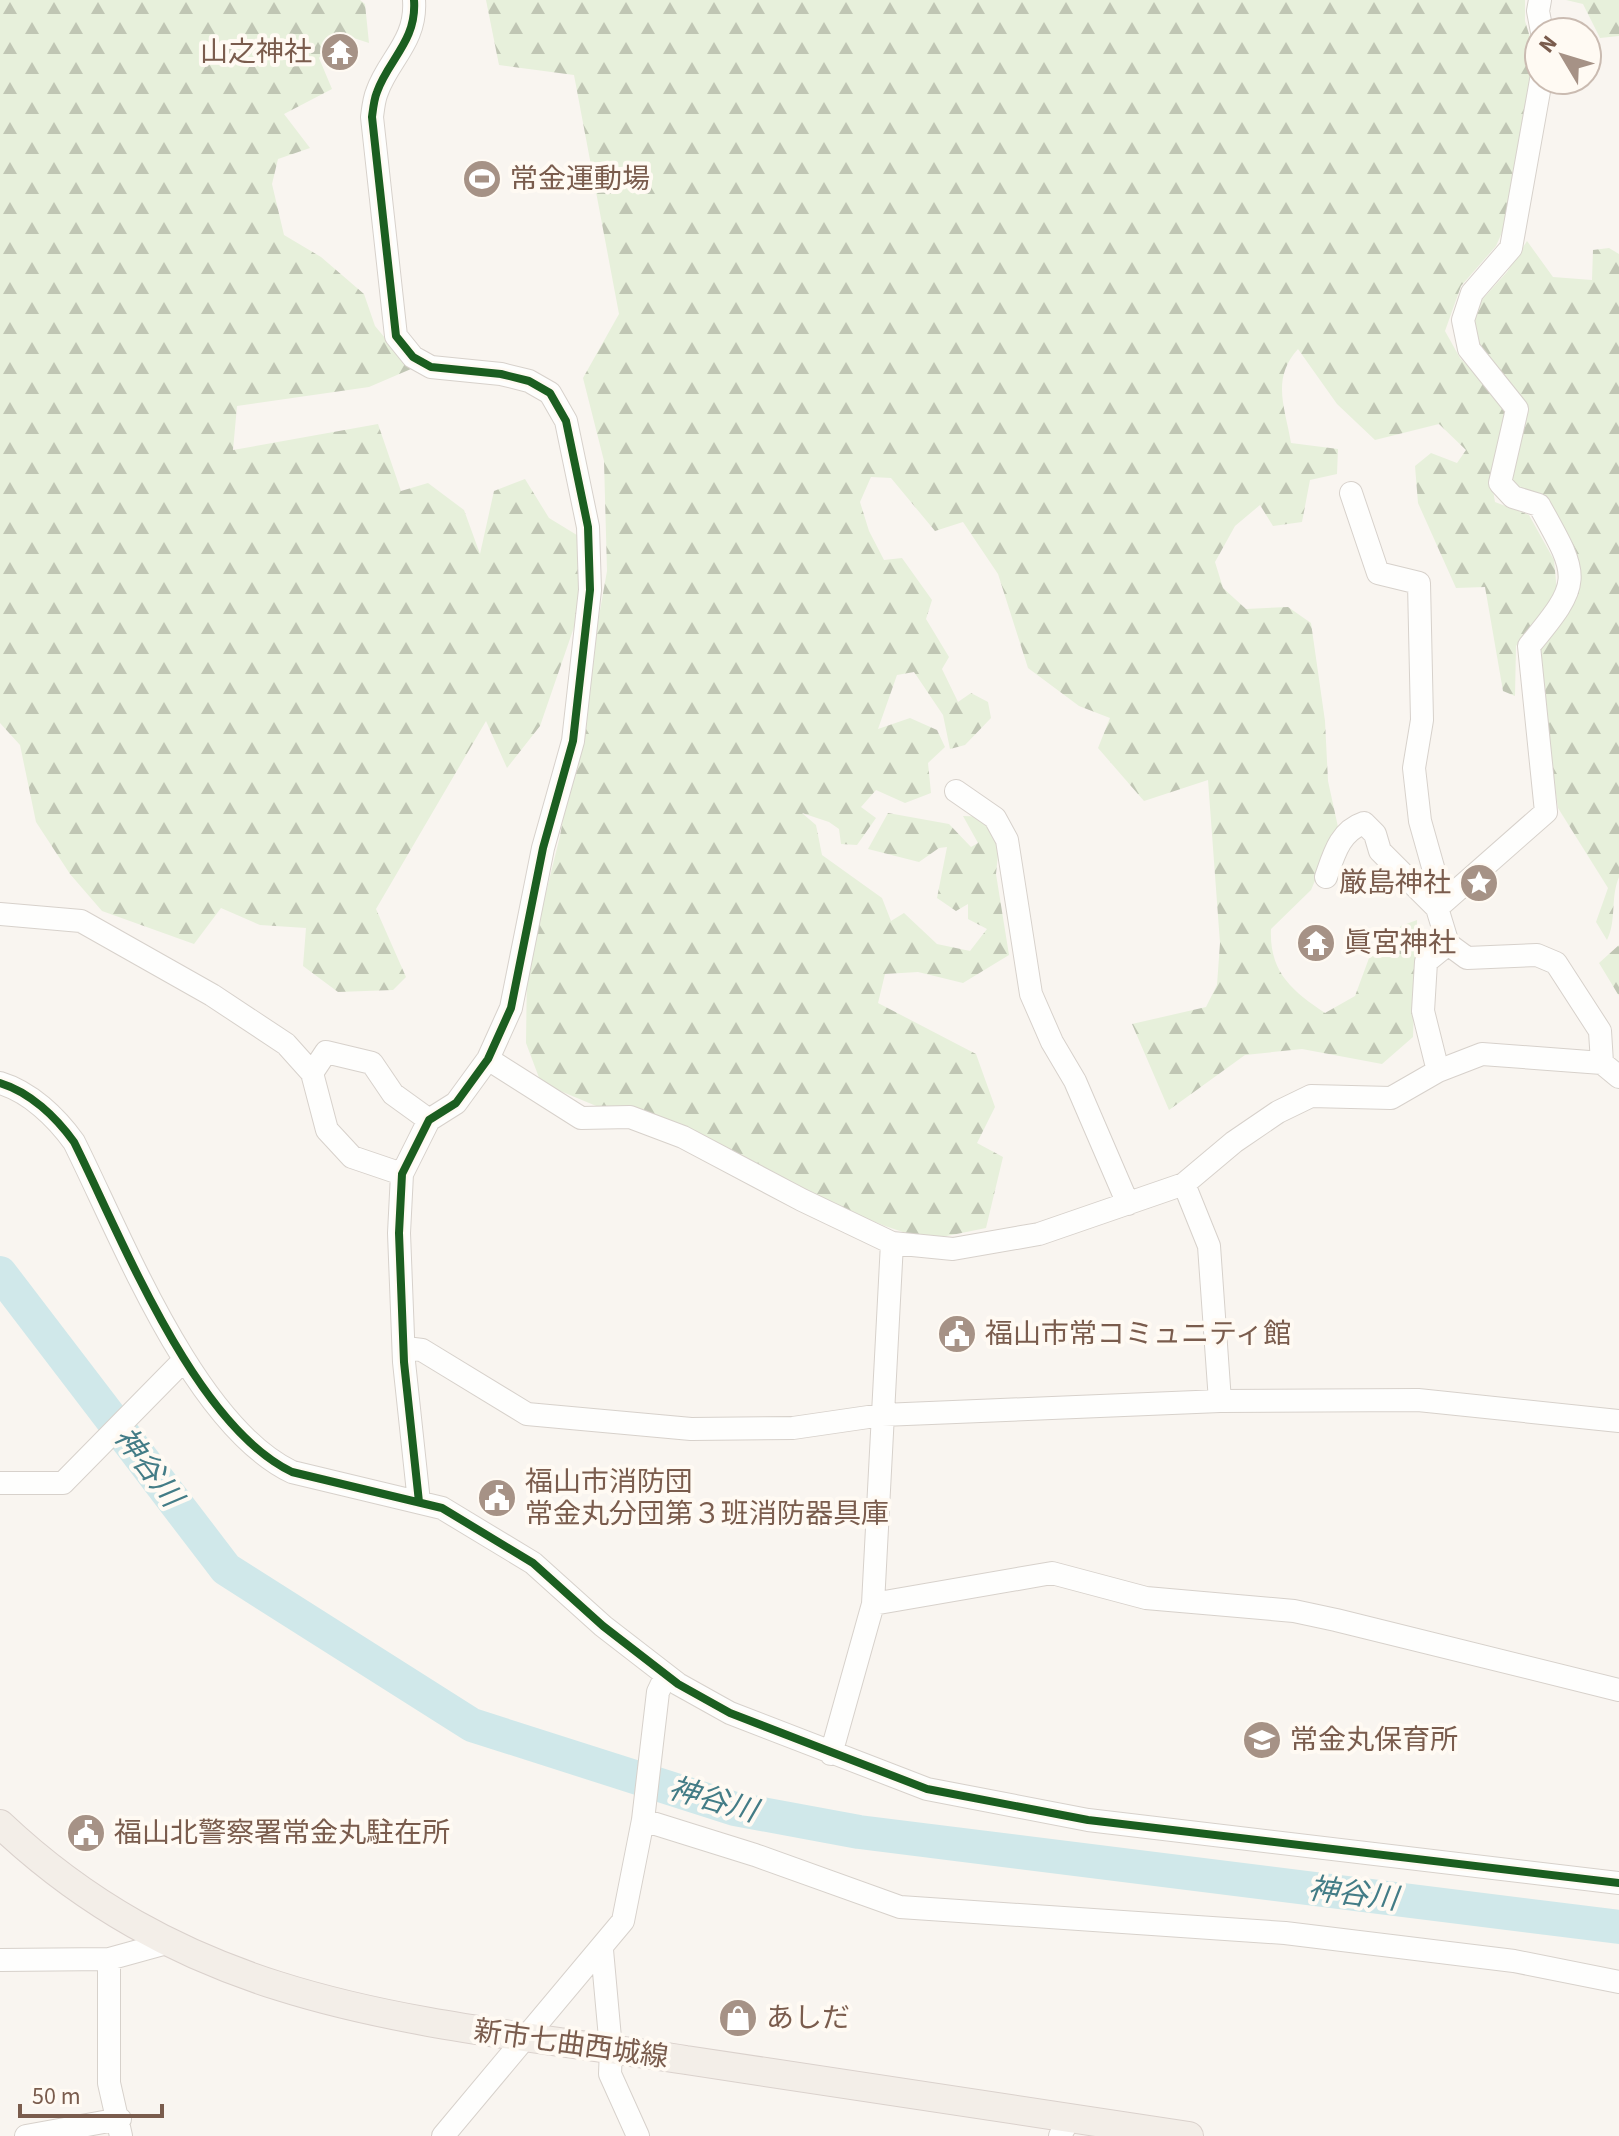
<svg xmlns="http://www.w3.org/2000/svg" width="1619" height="2136" font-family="'Source Sans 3','Noto Sans JP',sans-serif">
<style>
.forest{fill:url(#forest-firs)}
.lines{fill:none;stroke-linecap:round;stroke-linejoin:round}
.river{stroke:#d0e8ea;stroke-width:34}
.minor-casing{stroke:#d7d1cb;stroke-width:24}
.major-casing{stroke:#dad1cc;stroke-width:30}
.minor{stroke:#fefefd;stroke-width:22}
.major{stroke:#f3eee8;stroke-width:28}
.cycleway-casing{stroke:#fffaf3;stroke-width:13}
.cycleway{stroke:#1b5e20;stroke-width:8}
.labels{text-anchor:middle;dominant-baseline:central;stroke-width:8;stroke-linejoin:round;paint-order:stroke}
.poi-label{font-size:28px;fill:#7a5c4d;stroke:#fffaf3;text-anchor:start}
.street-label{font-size:28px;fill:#7a5c4d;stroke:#fffaf3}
.water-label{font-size:30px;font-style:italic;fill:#437c86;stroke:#fffaf3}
</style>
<defs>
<pattern id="forest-firs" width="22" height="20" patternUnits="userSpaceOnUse" patternTransform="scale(2)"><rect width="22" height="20" fill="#e7f0db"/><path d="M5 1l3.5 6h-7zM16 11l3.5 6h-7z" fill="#c0c6b4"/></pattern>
</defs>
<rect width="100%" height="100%" fill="#f9f5f0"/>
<path class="forest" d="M0,0H360L365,4L369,43L338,33L319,58L332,89L284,114L310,148L278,159L272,184L284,235L321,257L364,294L375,326L411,369L369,387L237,406L233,450L378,424L401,491L428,483L464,510L480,554L494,491L525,479L549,518L585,540L583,601L540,726L507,768L486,721L376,909L406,977L393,990L338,992L303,966L306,928L260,925L221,908L194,944L102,911L70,874L36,822L20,745L0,723Z
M486,0H1525V21L1536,57L1511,212L1496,246L1461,286L1445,331L1460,358L1508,407L1491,478L1495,502L1529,515L1554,560L1557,592L1516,646L1515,696L1503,691L1485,587L1456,588L1418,503L1415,466L1431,453L1457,463L1466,450L1439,424L1375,440L1337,404L1298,349C1271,379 1285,407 1291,443L1338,449L1337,474L1310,480L1302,522L1273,526L1260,505L1235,526L1215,562L1223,588L1246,609L1288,607L1311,623L1325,721L1328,781L1338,827L1311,890L1271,929C1269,972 1292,991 1325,1013L1355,996L1372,950L1401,926L1417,920L1413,1037L1382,1064L1302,1049L1245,1055L1169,1110L1132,1024L1206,1007L1217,985L1220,943L1208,780L1144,801L1098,748L1110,718L1079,706L1028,668L998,574L963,522L935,531L891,478L871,477L860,502L869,531L884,560L902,558L932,600L926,619L949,657L942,669L958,702L971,693L988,702L991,718L965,745L950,749L943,715L914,672L897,675L878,729L910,718L937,730L945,747L928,763L931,793L905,803L876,790L861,807L876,818L857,845L841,844L839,829L829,822L802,813L816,825L822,855L882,898L891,921L904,913L937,944L970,951L987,929L968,919V904L956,911L937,898L947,847L939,848L919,862L868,849L888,813L949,824L971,847L978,843L963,816L990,817L1000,835L996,874L1009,955L963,983L918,972L885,974L878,1003L976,1054L995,1107L977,1143L1003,1157L986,1228L927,1240L885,1226L541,1083L526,1043L527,969L560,836L607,571L604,461L583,378L619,314L574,75L499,65Z
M1566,0H1619V36L1600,38L1583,4Z
M1527,241L1553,277L1592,280L1593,250L1609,248L1619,254V877C1610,898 1617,920 1607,940L1596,922L1608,888L1558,808L1539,673V650L1575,561L1514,490L1508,475L1522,432L1478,348L1473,324L1479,303L1507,272Z
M1619,945V996L1599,963Z"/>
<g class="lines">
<path class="river" d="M0,1273L226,1569L472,1725L735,1809L859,1832L1619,1927"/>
<defs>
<path id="minor" d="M414,0C417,41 388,60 377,92C374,99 373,109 372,117L396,336L413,357L431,367L501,374L529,381L550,393L566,421L588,527L590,590L573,741L543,848L511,1008L488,1059L456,1103L429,1120L402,1174L399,1233L404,1362L419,1502
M1540,0L1538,11L1542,32
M1351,493L1378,573L1419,583L1422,720L1414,768L1420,821L1440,892L1437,908L1448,944L1467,958L1537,955L1556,963L1600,1031L1602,1063
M956,791L995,818L1007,840L1031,994L1052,1042L1075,1081L1128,1204
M1326,877C1334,854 1340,831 1364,823L1375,834L1380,851L1437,908L1546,812L1529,646C1583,581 1580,578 1539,505L1513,497L1500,483L1517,409L1469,349L1463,320L1472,293L1511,248L1541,80
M0,914L81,921L212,995L286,1044L312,1073L327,1130L352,1157L402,1174
M488,1059L581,1118L630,1117L683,1137L802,1200L892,1243L953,1249L1039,1234L1184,1184L1234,1142L1278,1112L1311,1096L1391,1098L1438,1071L1482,1054L1602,1063L1619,1077
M1438,1071L1423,1011L1426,962L1448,944
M312,1073L326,1052L372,1063L393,1094L429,1120
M0,1083C30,1092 56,1117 74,1142C122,1238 194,1425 292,1472L442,1508L533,1563L603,1626L678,1684L730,1713L927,1789L1088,1820L1619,1883
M1184,1184L1209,1246L1220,1401
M406,1348L422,1350L527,1414L691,1429L793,1428L882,1415L1220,1401L1418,1400L1619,1421
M0,1483H63L183,1361
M873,1604L1052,1573L1146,1598L1294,1611L1336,1620L1619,1690
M831,1754L873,1604L892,1243
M643,1820L755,1855L900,1907L1285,1933L1514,1961L1619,1982
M602,1950L611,2049L610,2074L638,2136
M109,1959V2083L121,2136
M0,1960L109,1959L167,1943
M26,2136L120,2119
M443,2136L623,1921L643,1820L658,1692L666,1675
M1060,2136L1069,2119"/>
<path id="major" d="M0,1824C201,2014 429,2021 686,2060C854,2086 1022,2112 1189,2136"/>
</defs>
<use href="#minor" class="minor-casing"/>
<use href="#major" class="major-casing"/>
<use href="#minor" class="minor"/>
<use href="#major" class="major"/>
<defs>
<path id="cycleway" d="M414,0C417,41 388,60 377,92C374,99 373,109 372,117L396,336L413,357L431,367L501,374L529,381L550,393L566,421L588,527L590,590L573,741L543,848L511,1008L488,1059L456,1103L429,1120L402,1174L399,1233L404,1362L419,1502
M0,1083C30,1092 56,1117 74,1142C122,1238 194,1425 292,1472L442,1508L533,1563L603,1626L678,1684L730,1713L927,1789L1088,1820L1619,1883"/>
</defs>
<use href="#cycleway" class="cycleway-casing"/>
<use href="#cycleway" class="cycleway"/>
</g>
<defs>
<symbol id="temple-disc" viewBox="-11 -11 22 22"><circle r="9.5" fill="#a69286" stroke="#fffaf3"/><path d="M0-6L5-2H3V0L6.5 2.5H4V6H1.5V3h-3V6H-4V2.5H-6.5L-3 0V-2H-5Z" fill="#fff"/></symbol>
<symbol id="stadium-disc" viewBox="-11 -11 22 22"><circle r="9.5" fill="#a69286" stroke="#fffaf3"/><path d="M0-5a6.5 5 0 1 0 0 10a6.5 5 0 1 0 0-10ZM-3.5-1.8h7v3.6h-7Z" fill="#fff"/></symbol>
<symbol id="sight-disc" viewBox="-11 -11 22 22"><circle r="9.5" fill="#a69286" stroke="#fffaf3"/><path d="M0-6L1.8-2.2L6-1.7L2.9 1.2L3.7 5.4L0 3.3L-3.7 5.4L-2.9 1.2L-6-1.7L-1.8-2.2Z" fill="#fff"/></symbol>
<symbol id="civic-disc" viewBox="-11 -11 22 22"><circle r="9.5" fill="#a69286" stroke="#fffaf3"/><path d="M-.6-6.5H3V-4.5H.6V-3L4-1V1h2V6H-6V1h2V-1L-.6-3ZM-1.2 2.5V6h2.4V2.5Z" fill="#fff"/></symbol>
<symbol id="school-disc" viewBox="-11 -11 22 22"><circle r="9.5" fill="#a69286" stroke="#fffaf3"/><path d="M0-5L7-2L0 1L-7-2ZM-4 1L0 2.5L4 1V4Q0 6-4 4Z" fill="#fff"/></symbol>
<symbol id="shop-disc" viewBox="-11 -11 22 22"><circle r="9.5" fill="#a69286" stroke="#fffaf3"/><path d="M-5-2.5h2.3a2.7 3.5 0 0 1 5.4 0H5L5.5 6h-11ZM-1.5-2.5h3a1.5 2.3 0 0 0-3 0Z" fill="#fff"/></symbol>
</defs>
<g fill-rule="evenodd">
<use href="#temple-disc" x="318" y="30" width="44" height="44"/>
<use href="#stadium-disc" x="460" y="157" width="44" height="44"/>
<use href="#sight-disc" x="1457" y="861" width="44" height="44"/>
<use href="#temple-disc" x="1294" y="921" width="44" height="44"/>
<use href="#civic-disc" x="935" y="1312" width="44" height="44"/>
<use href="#civic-disc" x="475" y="1476" width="44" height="44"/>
<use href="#school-disc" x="1240" y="1718" width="44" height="44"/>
<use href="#civic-disc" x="64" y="1811" width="44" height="44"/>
<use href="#shop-disc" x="716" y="1996" width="44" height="44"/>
</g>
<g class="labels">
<g class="poi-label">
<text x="312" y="52" text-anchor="end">山之神社</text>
<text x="510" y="179">常金運動場</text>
<text x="1451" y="883" text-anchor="end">厳島神社</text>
<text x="1344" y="943">眞宮神社</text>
<text x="985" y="1334">福山市常コミュニティ館</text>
<text x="525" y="1482">福山市消防団<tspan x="525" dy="32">常金丸分団第３班消防器具庫</tspan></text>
<text x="1290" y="1740">常金丸保育所</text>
<text x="114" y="1833">福山北警察署常金丸駐在所</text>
<text x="766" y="2018">あしだ</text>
</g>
<g class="street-label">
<text transform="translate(571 2044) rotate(8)">新市七曲西城線</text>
</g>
<g class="water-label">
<text transform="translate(148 1467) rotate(53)">神谷川</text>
<text transform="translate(713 1800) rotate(16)">神谷川</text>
<text transform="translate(1353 1894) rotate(7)">神谷川</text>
</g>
</g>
<g transform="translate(1563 56) rotate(308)"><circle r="38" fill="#fffaf3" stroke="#cabbb1" stroke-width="2"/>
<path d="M0-6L14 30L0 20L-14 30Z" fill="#a69286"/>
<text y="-12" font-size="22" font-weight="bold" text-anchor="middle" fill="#7a5c4d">N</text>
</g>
<path d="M20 2104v12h142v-12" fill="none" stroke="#7a5c4d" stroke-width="4"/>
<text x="32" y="2104" font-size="24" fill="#7a5c4d" stroke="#fffaf3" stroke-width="6" paint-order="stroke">50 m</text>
</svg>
